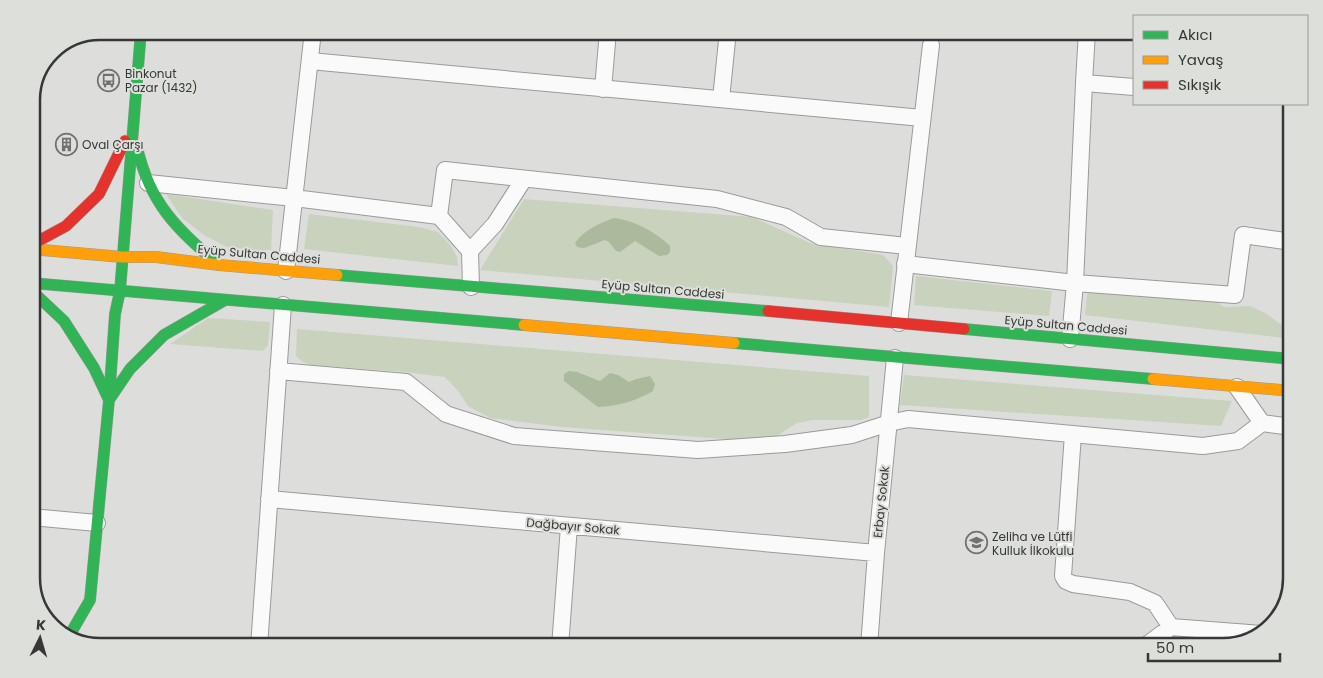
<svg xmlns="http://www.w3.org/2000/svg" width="1323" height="678" font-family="Poppins,sans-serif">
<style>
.green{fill:#c8d2bd}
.water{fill:#abba9d}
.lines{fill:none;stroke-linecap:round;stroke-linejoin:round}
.street-casing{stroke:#9a9b99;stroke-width:18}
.fast-casing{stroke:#9a9b99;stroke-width:12}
.slow-casing{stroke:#9a9b99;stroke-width:12}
.jam-casing{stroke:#9a9b99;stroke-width:12}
.street{stroke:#fafafa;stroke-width:16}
.fast{stroke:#30b455;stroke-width:11}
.slow{stroke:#ff9f0a;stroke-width:11}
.jam{stroke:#e5322d;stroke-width:11}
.labels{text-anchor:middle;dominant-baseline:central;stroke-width:4;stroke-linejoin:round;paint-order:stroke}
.poi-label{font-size:12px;fill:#373836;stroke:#dddfdb;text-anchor:start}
.street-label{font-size:12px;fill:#373836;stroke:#dddfdb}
.rim{fill:none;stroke:#373836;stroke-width:2.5}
</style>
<rect width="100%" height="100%" fill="#dddedc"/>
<path class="green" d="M166,194L273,210L271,250H255L227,247L204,235L182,218Z
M524,199L752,217L810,243L883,255L893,266L889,307L480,270Z
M309,214L419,227L438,232L451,246L457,257L458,266L304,249Z
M916,276L1052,291L1049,316L914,305Z
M1090,290L1217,302L1224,307L1250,306L1267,314L1284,327V338L1085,315L1087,295Z
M208,318L270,322L268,345L263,351L170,344Z
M297,329L869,376V417L861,420H813L797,423L772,439L753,441L561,427L490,418L468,406L459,392L445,377L404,372L311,365L303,362L296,356Z
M904,375L1232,401L1221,426L900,405Z"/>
<path class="water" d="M614,218C633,220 656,232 670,246V252L667,255L659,256L635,241L620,252L616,251L609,242L605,240L584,248L577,247L575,243C583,231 601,222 614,218Z
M569,371L577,372L600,381L610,373L618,375L629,382L636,379L650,376L655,384L653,391C636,401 618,406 598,407L564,381V374Z"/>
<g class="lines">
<defs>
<path id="street" d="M310,61L922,118
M1084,83L1087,31
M603,89L608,31
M721,99L728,31
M148,183L294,198L439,216L445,170L717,199L786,217L821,237L907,246
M439,216L470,251L471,287
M470,251L495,224L524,179
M905,264L1075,283L1235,295L1243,235L1292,242
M286,271L313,31
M899,323L931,45
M1070,339L1075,283L1084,83L1134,87
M278,371L406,382L446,414L514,436L698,450L785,444L852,435L889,423L908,419L1203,446L1238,441L1262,423
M1237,387L1262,423L1292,427
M1073,434L1063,576L1066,581L1073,584L1130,592L1155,603L1171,627
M269,499L876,553
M31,517L97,523
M259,647L283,305
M560,647L569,526
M869,647L876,553L895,358
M1146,647L1148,644L1171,627L1262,634"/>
<path id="fast" d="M137,147C150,204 176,228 219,265
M337,275L768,311
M31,283L524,325
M31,290L64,321L94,368L109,400L130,369L164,335L225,300
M964,329L1292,359
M734,343L1153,379
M68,638L90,600L109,400L115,314L120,291L141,31"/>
<path id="slow" d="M31,249L122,257H156L219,265L337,275
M524,325L734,343
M1153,379L1292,391"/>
<path id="jam" d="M31,245L66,226L99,194L125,141
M768,311L964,329"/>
</defs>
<use href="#street" class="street-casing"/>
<use href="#fast" class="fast-casing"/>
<use href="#slow" class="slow-casing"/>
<use href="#jam" class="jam-casing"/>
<use href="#street" class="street"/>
<use href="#fast" class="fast"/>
<use href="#slow" class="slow"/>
<use href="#jam" class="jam"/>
</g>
<defs>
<symbol id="bus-ring" viewBox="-11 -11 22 22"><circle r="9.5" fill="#dddfdb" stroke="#717270" stroke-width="1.5"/><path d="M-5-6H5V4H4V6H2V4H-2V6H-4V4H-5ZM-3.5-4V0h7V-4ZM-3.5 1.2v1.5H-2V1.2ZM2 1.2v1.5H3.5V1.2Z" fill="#717270"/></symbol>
<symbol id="building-ring" viewBox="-11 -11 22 22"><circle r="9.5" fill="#dddfdb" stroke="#717270" stroke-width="1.5"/><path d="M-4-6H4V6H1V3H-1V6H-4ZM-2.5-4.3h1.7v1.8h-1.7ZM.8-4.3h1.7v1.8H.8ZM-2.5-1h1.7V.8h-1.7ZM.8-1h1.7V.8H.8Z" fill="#717270"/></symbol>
<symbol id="school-ring" viewBox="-11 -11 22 22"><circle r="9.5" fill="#dddfdb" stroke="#717270" stroke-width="1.5"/><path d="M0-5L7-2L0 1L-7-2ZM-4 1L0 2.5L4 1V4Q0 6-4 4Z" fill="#717270"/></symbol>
</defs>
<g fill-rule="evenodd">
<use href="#bus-ring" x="96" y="68" width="25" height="25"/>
<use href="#building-ring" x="54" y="132" width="25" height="25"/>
<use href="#school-ring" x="964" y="530" width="25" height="25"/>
</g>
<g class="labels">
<g class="poi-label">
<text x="125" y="73">Binkonut<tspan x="125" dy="14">Pazar (1432)</tspan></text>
<text x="82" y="144">Oval Çarşı</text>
<text x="992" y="536">Zeliha ve Lütfi<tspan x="992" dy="14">Kulluk İlkokulu</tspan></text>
</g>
<g class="street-label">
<text transform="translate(259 254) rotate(5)">Eyüp Sultan Caddesi</text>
<text transform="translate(663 289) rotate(5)">Eyüp Sultan Caddesi</text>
<text transform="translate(1066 325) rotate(5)">Eyüp Sultan Caddesi</text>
<text transform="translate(881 502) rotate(-84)">Erbay Sokak</text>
<text transform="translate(573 526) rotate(5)">Dağbayır Sokak</text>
</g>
</g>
<path d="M0 0H1323V678H0ZM100 40H1223A60 60 0 0 1 1283 100V578A60 60 0 0 1 1223 638H100A60 60 0 0 1 40 578V100A60 60 0 0 1 100 40Z" fill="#dddfdb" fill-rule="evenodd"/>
<path class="rim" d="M100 40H1223A60 60 0 0 1 1283 100V578A60 60 0 0 1 1223 638H100A60 60 0 0 1 40 578V100A60 60 0 0 1 100 40Z"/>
<rect x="1133" y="15" width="175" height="90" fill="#dddfdb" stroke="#9b9c99"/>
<rect x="1143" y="31" width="25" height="8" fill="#30b455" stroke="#9b9c99"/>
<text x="1178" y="40" font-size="15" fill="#373836">Akıcı</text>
<rect x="1143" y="56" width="25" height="8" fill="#ff9f0a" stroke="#9b9c99"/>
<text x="1178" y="65" font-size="15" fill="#373836">Yavaş</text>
<rect x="1143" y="81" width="25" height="8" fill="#e5322d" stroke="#9b9c99"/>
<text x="1178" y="90" font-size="15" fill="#373836">Sıkışık</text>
<g transform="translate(40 638) rotate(5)" stroke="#dddfdb" stroke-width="4" paint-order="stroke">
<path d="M0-4L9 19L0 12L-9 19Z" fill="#373836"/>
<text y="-8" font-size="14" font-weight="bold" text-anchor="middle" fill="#373836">K</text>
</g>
<path d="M1148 653v8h132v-8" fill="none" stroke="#373836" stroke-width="2.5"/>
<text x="1156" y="653" font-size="15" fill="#373836" stroke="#dddfdb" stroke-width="4" paint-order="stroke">50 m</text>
</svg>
